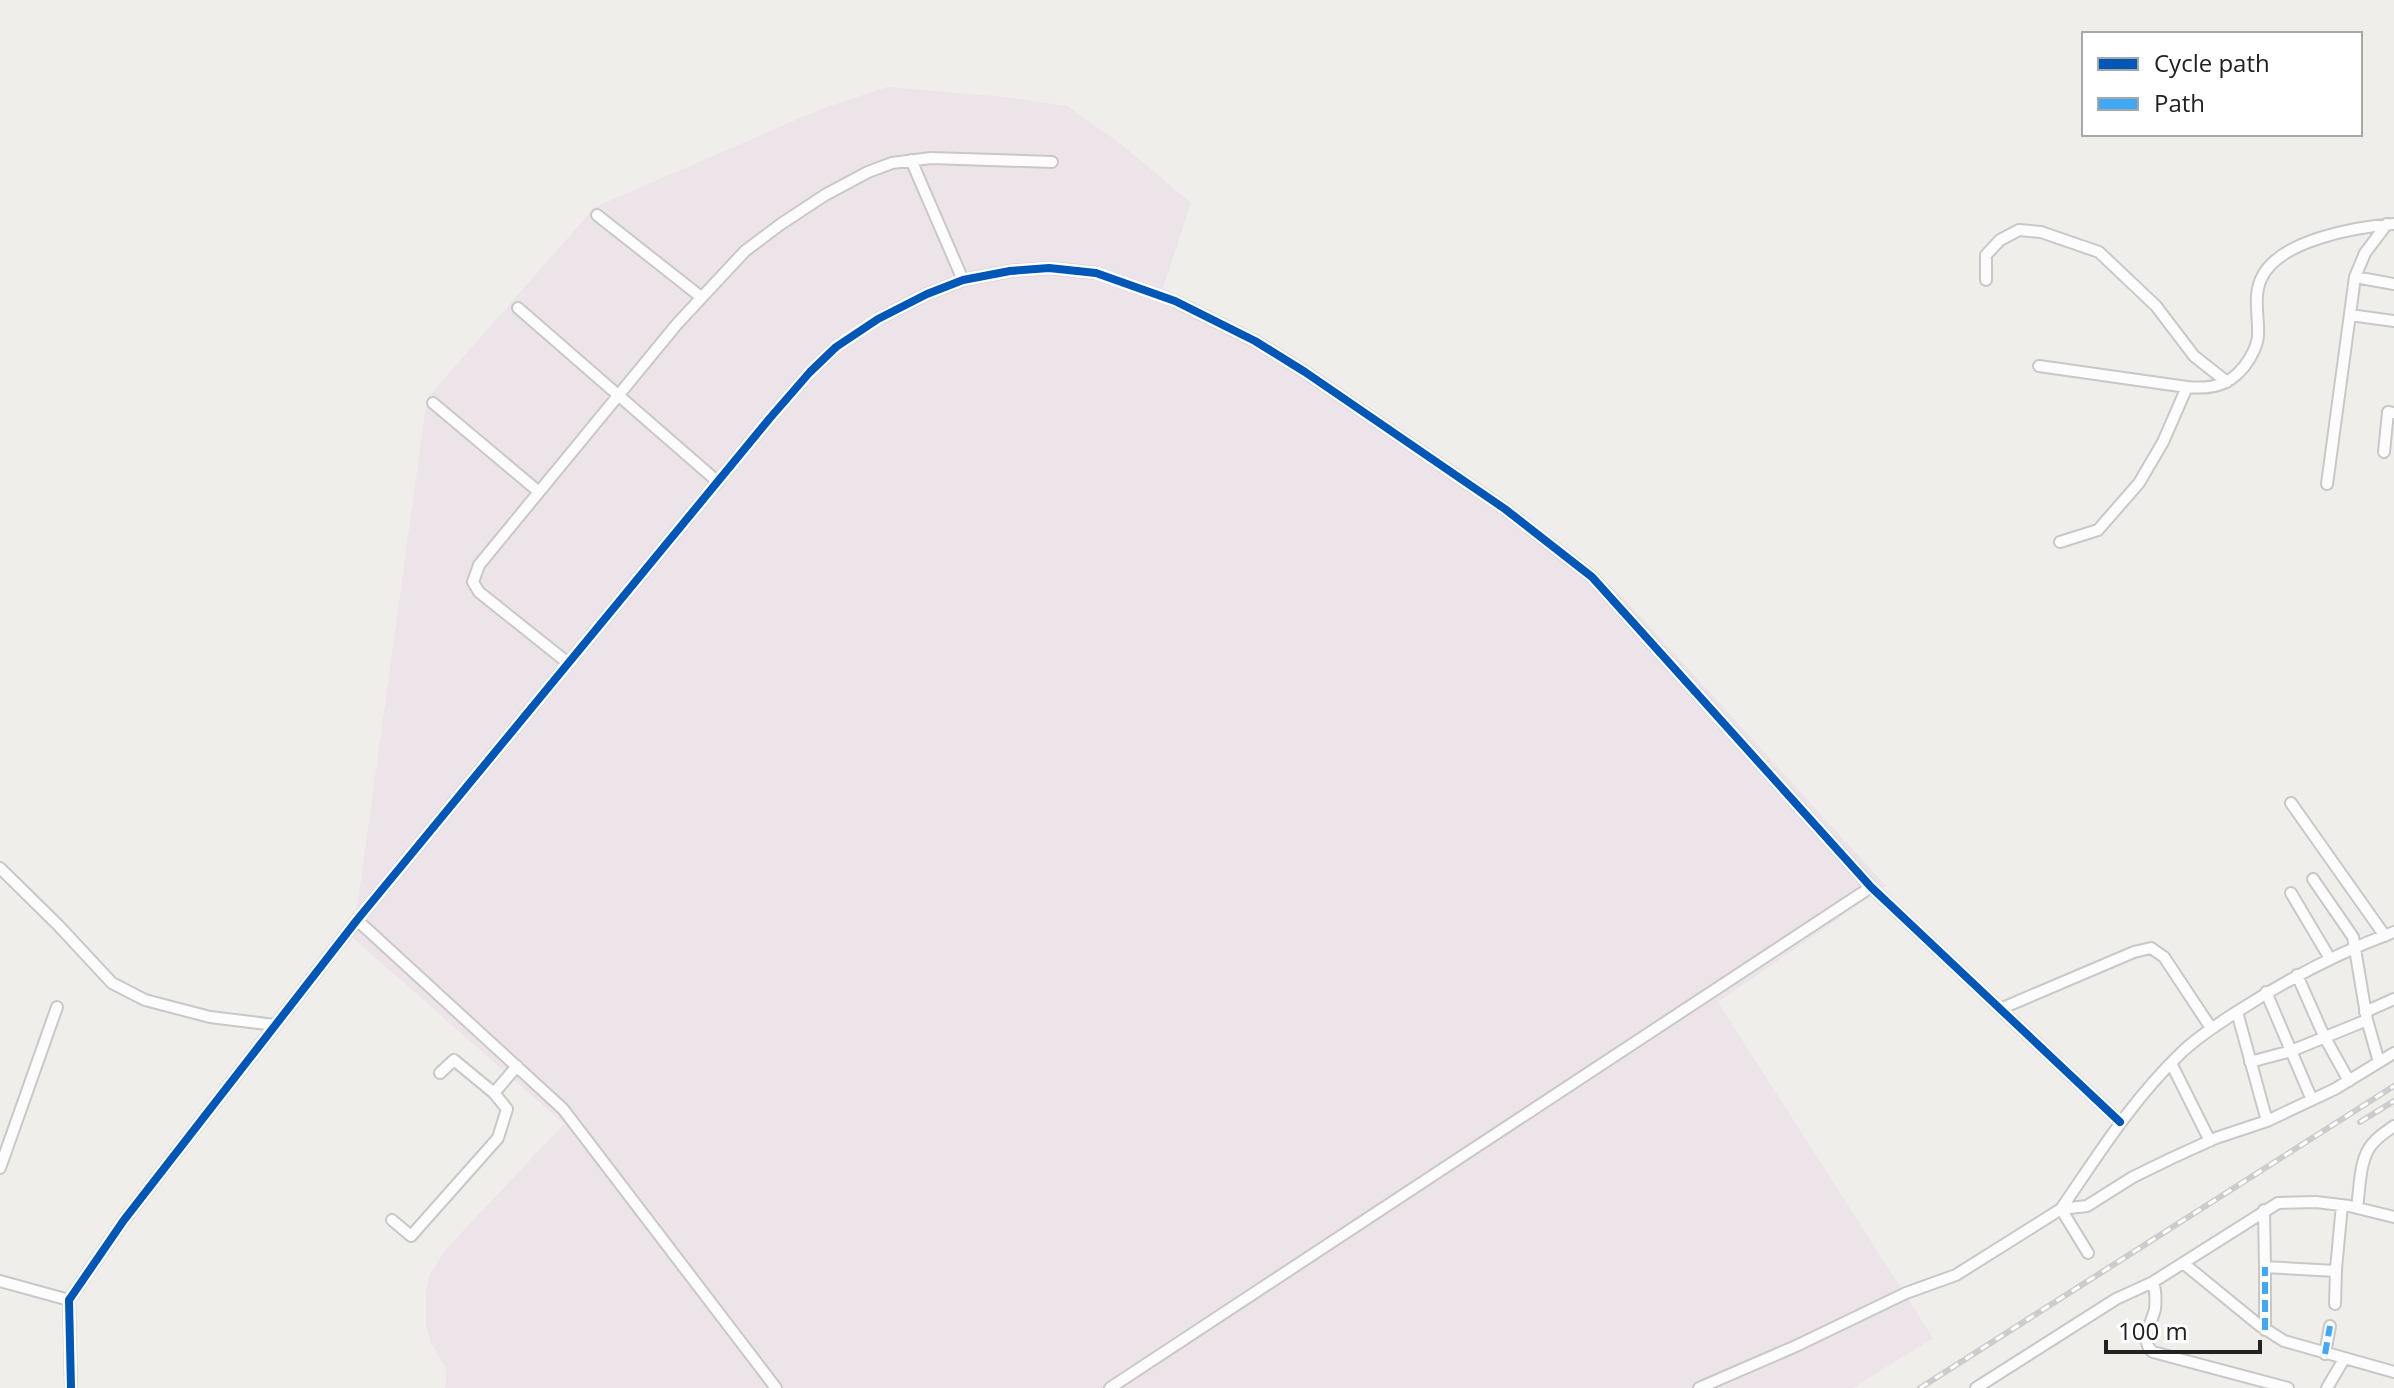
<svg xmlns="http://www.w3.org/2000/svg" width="2394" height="1388" font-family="'Open Sans',sans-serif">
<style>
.industrial{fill:#ede4e9}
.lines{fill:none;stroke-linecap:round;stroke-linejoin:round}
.minor-casing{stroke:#c9c8c7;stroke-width:14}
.minor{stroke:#fdfcfc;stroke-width:10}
.rail-casing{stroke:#ccc;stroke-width:6}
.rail{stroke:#fff;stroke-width:3;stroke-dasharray:9;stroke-linecap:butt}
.quiet{stroke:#3fa9f5;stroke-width:6;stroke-dasharray:12 6;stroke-linecap:butt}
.cycleway-casing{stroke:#fff;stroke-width:13}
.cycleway{stroke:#0057b8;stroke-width:8}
</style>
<rect width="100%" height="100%" fill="#f0eeeb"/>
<path class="industrial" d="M887,87L1006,97L1067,106L1121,144L1191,203L1163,288L1257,335L1312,368L1477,482L1593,570L1623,597L1886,886L1718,1002L1933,1338L1853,1388H445L447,1370L433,1347L426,1327V1292L429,1275L446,1249L564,1124L353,938L427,398L595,207L821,109Z"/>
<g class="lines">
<defs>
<path id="minor" d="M911,160L963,280
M597,215L701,297
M2355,277L2394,284
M1986,280V255L2000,240L2019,230L2041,232L2099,252L2156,306L2194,356L2227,382
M518,308L718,482
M2350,315L2394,321
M2039,366L2187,387C2216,390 2235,383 2250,358C2254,351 2258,343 2258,335C2259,317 2253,297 2261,279C2278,240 2356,227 2394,224
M433,403L539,492
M2384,452L2388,412L2394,413
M2327,484L2355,277L2365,253L2387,224
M2060,542L2098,530L2139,483L2163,442L2187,387
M568,663L479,592L473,582L479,565L677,324L745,251L781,224L825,195L868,172L892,163L931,158L1052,162
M2291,803L2385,936
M0,868L58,925L112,983L145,1000L210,1017L275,1025
M2313,879L2353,937L2367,1020L2379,1062
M2291,893L2329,957
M357,920L563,1109L776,1388
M2297,975L2324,1036L2349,1081
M2266,992L2312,1100
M2000,1009L2134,952L2151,948L2164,957L2211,1028
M2237,1012L2267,1121
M2365,1012L2394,999
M2250,1062L2291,1051L2367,1020
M2171,1063L2210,1141
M494,1093L517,1066
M0,1168L57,1007
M2357,1208C2360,1188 2359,1158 2373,1143C2379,1136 2387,1131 2394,1126
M2061,1209C2098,1155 2133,1099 2181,1053C2197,1037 2217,1025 2235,1013C2286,980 2337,953 2394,932
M2061,1209L2088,1253
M2264,1210L2265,1267L2336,1271
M392,1220L411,1236L498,1138L507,1109L494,1093L454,1060L440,1073
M2183,1263L2259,1325L2284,1341L2394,1372
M0,1281L69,1300
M2153,1282C2156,1291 2156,1299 2155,1309C2152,1323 2139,1341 2153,1352L2288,1388
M2335,1304L2336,1269L2342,1205
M2265,1330V1267
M2325,1354L2330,1326
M71,1388L69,1300L124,1220L357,920L770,418L810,372L836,347L878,319L927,294L963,280L1010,271L1049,268L1096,273L1175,301L1255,341L1305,372L1505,509L1592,577L1871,887L2120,1122
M1110,1388L1871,887
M1699,1388L1796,1346L1906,1293L1956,1275L2061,1209L2087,1206L2133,1177L2172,1158L2216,1138L2267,1121L2335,1089L2394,1053
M1976,1388L2116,1299L2153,1282L2278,1203L2316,1202L2349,1206L2394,1217
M2327,1388L2344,1359"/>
</defs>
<use href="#minor" class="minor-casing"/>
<use href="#minor" class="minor"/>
<defs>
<path id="rail" d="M2360,1122L2394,1101
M1920,1388L2394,1086"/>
</defs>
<use href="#rail" class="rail-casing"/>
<use href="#rail" class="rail"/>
<path class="quiet" d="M2265,1330V1267
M2325,1354L2330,1326"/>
<defs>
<path id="cycleway" d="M71,1388L69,1300L124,1220L357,920L770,418L810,372L836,347L878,319L927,294L963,280L1010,271L1049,268L1096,273L1175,301L1255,341L1305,372L1505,509L1592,577L1871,887L2120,1122"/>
</defs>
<use href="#cycleway" class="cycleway-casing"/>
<use href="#cycleway" class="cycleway"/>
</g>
<rect x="2082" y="32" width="280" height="104" fill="#ffffff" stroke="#a7a7a7" stroke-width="2"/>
<rect x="2098" y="58" width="40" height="12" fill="#0057b8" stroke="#a7a7a7" stroke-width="2"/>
<text x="2154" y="72" font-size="24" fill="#222222">Cycle path</text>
<rect x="2098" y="98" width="40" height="12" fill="#3fa9f5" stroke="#a7a7a7" stroke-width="2"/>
<text x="2154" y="112" font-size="24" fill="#222222">Path</text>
<path d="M2106 1340v12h154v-12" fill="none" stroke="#222222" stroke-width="4"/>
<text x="2118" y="1340" font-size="24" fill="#222222" stroke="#ffffff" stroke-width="6" paint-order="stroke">100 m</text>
</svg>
